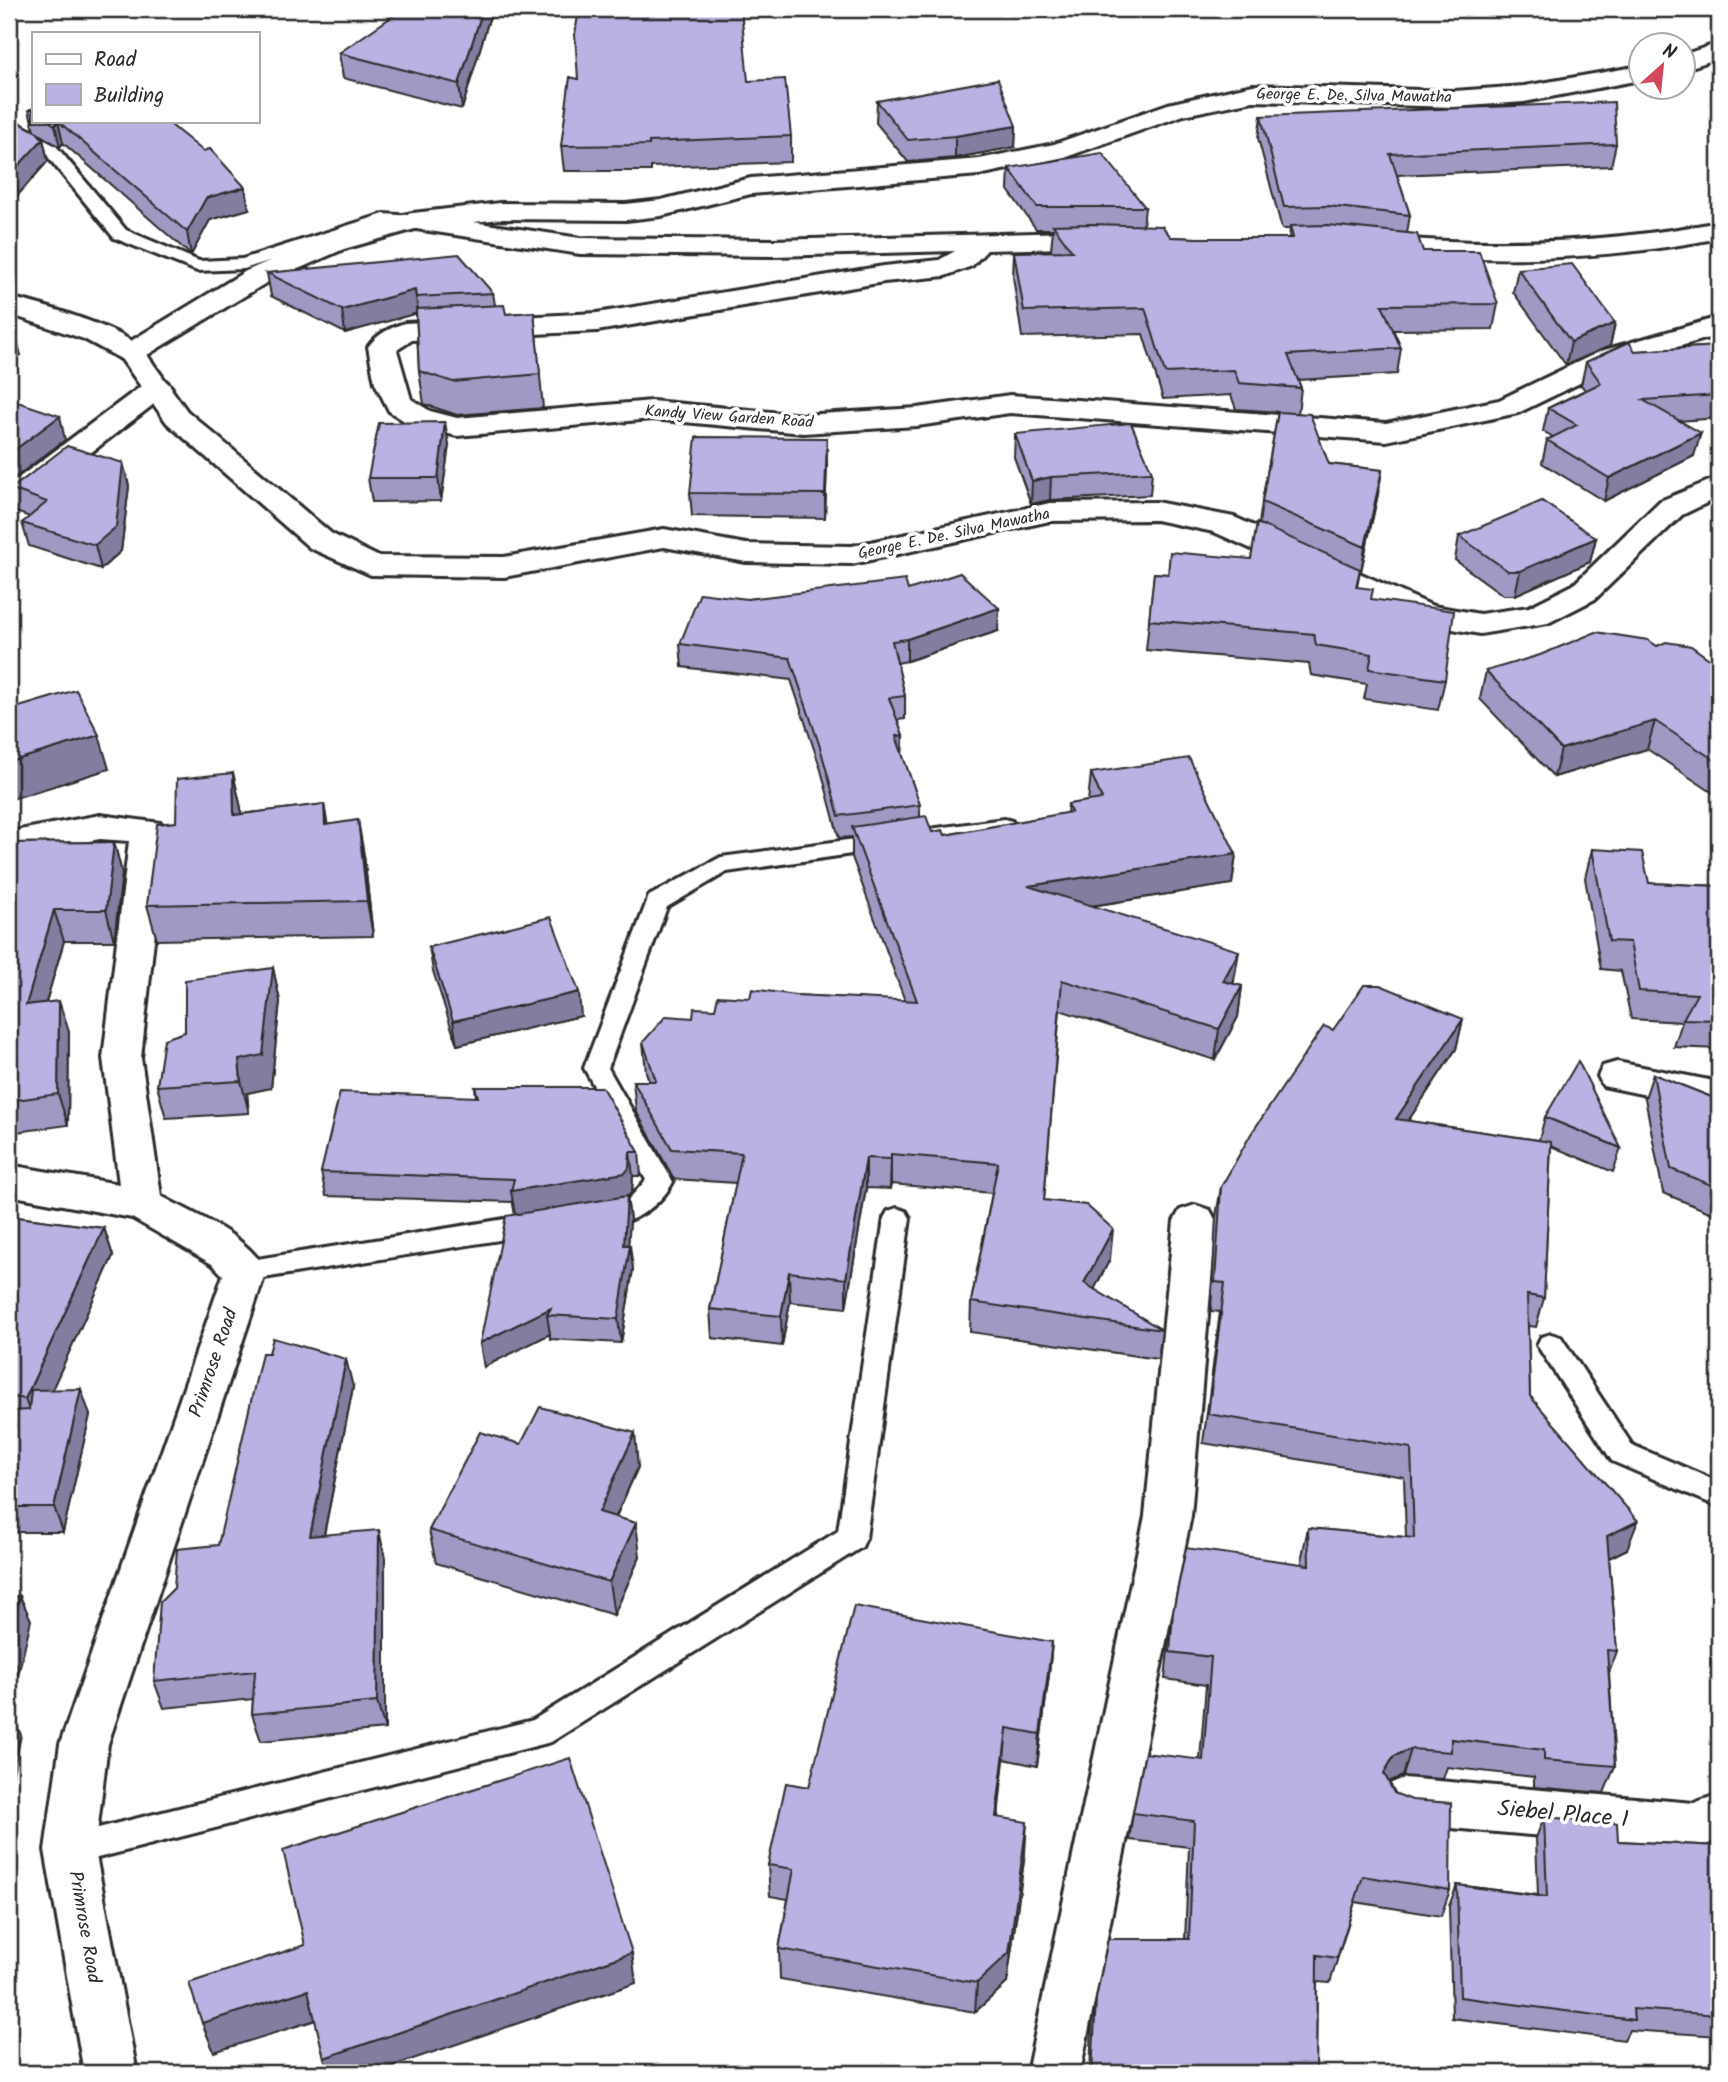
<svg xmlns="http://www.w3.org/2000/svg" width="1728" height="2082" font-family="Kalam,sans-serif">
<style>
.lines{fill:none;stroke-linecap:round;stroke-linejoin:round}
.lane-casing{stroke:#2b2b2b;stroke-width:6}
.street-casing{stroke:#2b2b2b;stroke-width:6}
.secondary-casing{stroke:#2b2b2b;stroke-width:6}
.lane{fill:#fff;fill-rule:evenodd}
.street{fill:#fff;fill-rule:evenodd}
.secondary{fill:#fff;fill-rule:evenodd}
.wall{fill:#a199c4;stroke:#2b2b2b;stroke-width:2}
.shaded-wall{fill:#837da0;stroke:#2b2b2b;stroke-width:2}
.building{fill:#bbb2e4;stroke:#2b2b2b;stroke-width:2}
.labels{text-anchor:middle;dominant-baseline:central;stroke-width:7;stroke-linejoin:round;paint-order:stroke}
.far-street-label{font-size:16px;fill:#2b2b2b;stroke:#fff}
.street-label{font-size:19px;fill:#2b2b2b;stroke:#fff}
.near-street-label{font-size:23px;fill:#2b2b2b;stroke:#fff}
</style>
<rect width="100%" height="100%" fill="#fff"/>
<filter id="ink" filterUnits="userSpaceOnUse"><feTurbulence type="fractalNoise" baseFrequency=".0143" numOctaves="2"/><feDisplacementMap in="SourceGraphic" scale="14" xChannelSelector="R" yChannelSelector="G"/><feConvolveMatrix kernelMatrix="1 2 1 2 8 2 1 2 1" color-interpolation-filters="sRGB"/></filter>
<g filter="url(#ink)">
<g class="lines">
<defs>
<path id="lane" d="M9,121L56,146L126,230L199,261L242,259L384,214L413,216L422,221L413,226L385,224L244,269L197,271L114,238L44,152L9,133Z
M1004,819L1012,821L1015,826L1012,831L727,872L667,907L608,1068L673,1182C657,1211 621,1233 587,1222L583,1215L587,1208L629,1199L646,1180L584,1068L649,896L721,857Z
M897,1208L906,1211L910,1218L866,1538L862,1547L551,1742L70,1865L59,1860L54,1850L59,1840L70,1835L533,1720L838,1531L884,1218L888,1211Z
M536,1214L545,1217L549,1224L545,1231L536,1234L245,1281L236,1278L232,1271L236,1264L245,1261Z
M1551,1334L1561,1337L1632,1445L1719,1482V1507L1612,1461L1537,1345L1541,1337Z"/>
<path id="street" d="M413,213L580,238L773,240L1105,231L1115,233L1119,239L1115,245L1105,247L987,250L972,266L945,276L884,282L597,331L412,340L397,350L411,399L430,411L457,418L652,401L803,415L917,408L1010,395L1386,423L1499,400L1601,351L1719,317V335L1621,363L1518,413L1386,441L1010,413L917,426L803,433L652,419L457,436L409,424L389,411L375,383L368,347C376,335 391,327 405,323L597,313L884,266L939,260L955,251L773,256L580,254L403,227L400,221L403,215Z
M1719,222V238C1603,261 1489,263 1371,252L1361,250L1357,244L1361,238L1371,236C1489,247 1603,244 1719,222Z
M9,297C39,304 129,329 145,353L141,359L131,362L121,359L84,339L9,314Z
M157,379L167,382L172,388L167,394L20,507L9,509V485L147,382Z
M100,815L161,823L166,831L141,1058L161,1196C197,1216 246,1234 266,1271L108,1744L95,1850L137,2073H84L45,1850L60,1744L223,1275L212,1264L132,1218L9,1195V1165L119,1184L103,1058L129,841L100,839L9,856V832Z
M1617,1062L1719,1082V1110L1603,1086L1598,1076L1603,1066Z
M1195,1205L1210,1210L1216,1221L1191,1516L1080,2073H1027L1145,1516L1174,1221L1180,1210Z
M1404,1778L1694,1803L1719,1794V1840L1694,1849L1404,1824L1387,1817L1379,1801L1387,1785Z"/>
<path id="secondary" d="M1719,43V58L1682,70V55Z
M1640,66V80L1524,102L1454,107L1253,101L1184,115L1069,156L979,175L751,194L661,216L626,220L500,219L415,229L344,249L266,283L147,355L187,411L332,534L377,556L504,557L664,529L746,544L852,546L1050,503L1156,502L1234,517L1433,606L1480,614L1529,607L1573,585L1660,501L1719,477V497L1682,515L1595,599L1548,623L1480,634L1414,622L1214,532L1156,520L1050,521L852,564L746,562L664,547L504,577L371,575L310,548L167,423L117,353L121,347L246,271L324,237L413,213L500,203L626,204L661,200L751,178L979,159L1054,144L1168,104L1253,85L1454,91L1524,86Z"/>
</defs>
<use href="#lane" class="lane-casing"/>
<use href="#street" class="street-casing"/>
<use href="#secondary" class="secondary-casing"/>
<use href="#lane" class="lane"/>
<use href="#street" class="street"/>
<use href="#secondary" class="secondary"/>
</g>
<path class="wall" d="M492,9L462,109L343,78L339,53Z
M578,79L748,81L791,136V162L651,167V171H564L561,146Z
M877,101L1016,126L1015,147L955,158L908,162L876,123Z
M33,108V121H166L249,209L210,220L191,255L63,143L60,147L39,134L43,139L48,161L9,205V117L34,130L29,110Z
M1261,116L1616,144L1611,166L1397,175L1410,215L1407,233L1423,251L1498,304L1493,329L1393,330L1401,348L1397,374L1298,380L1301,388L1298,414L1329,464L1382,470L1378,494L1361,571L1360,570L1357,587L1371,599L1445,680L1438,710L1364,699L1367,684L1311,675L1309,664L1146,650L1154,573L1168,574L1251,559L1259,524L1262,502L1278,412L1236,409L1231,395L1163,399L1143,334L1022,337L1013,277L1014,252L1052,251L1051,250L1053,229H1036L1008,190L1009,168L1145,207L1143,226L1171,237L1196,238H1289L1290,229H1282L1258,138Z
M1518,269L1615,323L1610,346L1566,365L1513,292Z
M267,273L493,293L495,305L506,314L534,312L543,408L457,415L424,404L419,371L416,313L345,333L271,296Z
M1719,346V418L1679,421L1694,456L1604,501L1542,463L1547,440L1553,437L1543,431L1548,408L1585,390L1581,385L1586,362L1635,351Z
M1015,434L1152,472L1150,495L1050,500L1031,504L1014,457Z
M827,438V462L825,518L692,516L690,493Z
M449,445L441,501L372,502L368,478Z
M123,463L129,486L121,551L101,569L29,546L22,523L30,517L13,511L9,496V487Z
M1459,536L1596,538L1590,562L1515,595H1503L1455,560Z
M908,590L998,631L907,661L897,663L905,696V719L897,720L903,735L902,755L920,805V817L932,832L945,835L1067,813L1068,804L1088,801L1091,773L1236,854L1232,884L1092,906L1234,981L1233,984L1242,986L1238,1017L1215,1060L1060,1010L1044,1200L1110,1259L1094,1289L1162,1330L1158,1359L970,1332L971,1302L992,1193L891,1184L890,1189L866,1188L846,1308L790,1302L782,1346L712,1338L710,1309L736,1183L674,1179L636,1111L633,1081H649L646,1072L643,1042L693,1018L715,1009L750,998L795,995L905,1001L852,857V837L839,838L821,770L791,680L682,667L680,644L747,599Z
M1657,646L1719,666V797L1647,749L1554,777L1480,699L1486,671Z
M233,773L241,808V814L324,804L327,824L364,855L373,936L157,940L147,905L176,822Z
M114,842L122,873L114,941H64L46,1002L69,1032L68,1125L9,1133V843Z
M1592,849L1649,883L1719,886V1049L1674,1047L1682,1022L1631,1019L1621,971L1601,969L1585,878Z
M429,947L581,1016L457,1045L433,971Z
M273,968L280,1001L271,1088L247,1093L249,1113L166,1118L157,1086L185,1032Z
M1463,1019L1456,1049L1408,1121L1539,1140L1545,1117L1621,1148L1613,1172L1551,1146L1544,1298L1536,1327L1528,1326L1530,1396L1627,1549L1609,1558L1617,1651L1609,1673L1615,1766L1604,1793L1534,1787V1777L1447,1767L1443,1779L1403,1776L1389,1782L1450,1890L1441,1916L1355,1902L1330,1983L1317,1982L1316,2073H1090L1092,2024L1096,1999L1185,1939L1189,1847L1129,1840L1133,1813L1200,1759L1206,1685L1165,1679L1169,1640L1173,1612L1302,1564V1556L1308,1528L1406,1537L1404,1477L1203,1443L1220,1312L1211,1311L1216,1216L1221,1187L1333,1030Z
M1653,1074L1719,1100V1216L1663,1193L1645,1098Z
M475,1087L639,1152L641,1176H633L632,1192L627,1197L630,1220L628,1245L633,1269L621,1343L550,1339V1334L484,1367L480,1343L515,1215L513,1202L326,1196L321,1172L476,1097Z
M9,1216L104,1228L113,1256L52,1389L90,1415L63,1532H9Z
M353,1387L324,1535L385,1558V1729L261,1741L252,1714L253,1699L164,1708L154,1681L218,1545Z
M521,1444L638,1467L616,1517L640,1556L614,1615L436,1563L429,1530Z
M1052,1642L1049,1675L1037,1766L1004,1759L998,1817L1025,1853L1007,1983L975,2012L780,1979L779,1949L788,1899L770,1896L768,1865L809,1787Z
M1544,1817L1618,1841L1719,1846V2036L1629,2030L1624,2040L1452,2018L1449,1906L1457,1885L1538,1895L1536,1838Z"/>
<path class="shaded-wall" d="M483,9H492L462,109L459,84Z
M58,121L63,143L60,147L55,125Z
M1016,126L1015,147L955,158V136Z
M43,139L48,161L9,205V176Z
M245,187L249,209L210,220L191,255L187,232L206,198Z
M415,290L418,313L345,333L342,310Z
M1615,323L1610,346L1566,365L1571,342Z
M15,333L21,355L9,364V337Z
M60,416L65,440L9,482V454Z
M445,422L449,445L441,501L438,478Z
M1701,433L1694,456L1604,501L1609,478Z
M827,438V462L825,518V494Z
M123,463L129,486L121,551L101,569L95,545Z
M1382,470L1378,494L1361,571L1365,547Z
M1051,477L1050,500L1031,504L1032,481Z
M1596,538L1590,562L1515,595L1520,571Z
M999,608L998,631L907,661V639Z
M1655,721L1647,749L1554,777L1561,749Z
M99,735L109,769L9,800V762Z
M903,735L902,758L896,736Z
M233,773L241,808L242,850L234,815Z
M324,804L330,839L325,825Z
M358,820L364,855L373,936L367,901Z
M114,842L122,873L114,941L106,910Z
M1236,854L1232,884L1026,916L1028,886Z
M54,910L64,941L36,1036L26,1005Z
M1239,951L1234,981L1219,1011L1223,981Z
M273,968L280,1001L271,1088L247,1093L249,1113L241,1081L239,1060Z
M1242,986L1238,1017L1215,1060L1219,1029Z
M579,992L581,1016L457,1045L453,1021Z
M59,1001L69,1032L68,1125L58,1094Z
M1463,1019L1456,1049L1390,1148L1396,1119Z
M630,1152L633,1176L632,1192L627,1197L630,1220L627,1264L630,1245L633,1269L621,1343L618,1319L515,1215L511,1191Z
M891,1154V1184L890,1189L891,1159Z
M866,1158V1188L846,1308V1279Z
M104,1228L113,1256L35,1427L25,1399Z
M1113,1229L1110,1259L1082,1313L1084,1283Z
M789,1272L790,1302L782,1346L781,1316Z
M551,1308L547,1315L550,1334L484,1367L480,1343Z
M346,1359L353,1387L318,1564L310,1536Z
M81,1389L90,1415L63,1532L54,1507Z
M635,1433L638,1467L603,1545L599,1512Z
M1638,1521L1627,1549L1597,1564L1607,1536Z
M636,1523L640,1556L614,1615L609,1582Z
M379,1530L385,1558V1729L377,1702Z
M20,1596L31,1620L9,1714V1644Z
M1052,1642L1049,1675L1037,1766L1040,1734Z
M11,1711L21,1735L9,1793V1719Z
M1007,1728L1004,1759L994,1848L996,1817Z
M1411,1749L1403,1776L1386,1783L1384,1773L1394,1756Z
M1027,1822L1025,1853L1007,1983L975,2012L977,1983Z
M632,1953L636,1983L372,2073H329L324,2058Z
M308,1990L319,2019L214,2052L202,2023Z"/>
<path class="building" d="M403,9H483L459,84L339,53Z
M579,9H741L748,81L785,79L791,136L649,142V145L561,146L570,77L578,79L575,34Z
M998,79L1016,126L955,136L908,140L877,101Z
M1614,102L1616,144L1390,154L1410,215L1328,206L1284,207L1261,116Z
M9,117L37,132L43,139L9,176Z
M48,121H166L203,151L210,149L245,187L206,198L187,232L58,121L55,125Z
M1102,153L1145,207H1037L1009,168Z
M1091,224L1162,226L1171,237L1196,238H1293L1290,226L1328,225L1417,234L1423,251H1479L1498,304L1382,305L1401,348L1288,355L1301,388L1239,383L1234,370L1165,373L1145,308L1024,311L1014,252L1072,251L1053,225Z
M459,254L493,293L416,297L415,290L342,310L267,273Z
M1572,264L1615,323L1571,342L1518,269Z
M504,305L506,314L534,312L540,374L453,382L419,371L416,309Z
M9,331L15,333L9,337Z
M1629,342L1635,351L1719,346V395L1643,400L1701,433L1609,478L1547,440L1577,425L1548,408L1601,383L1586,362Z
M9,399L60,416L9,454Z
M1278,412L1310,414L1329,464L1382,470L1365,547L1262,502Z
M445,422L438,478H368L379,423Z
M1131,423L1152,472L1051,477L1032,481L1015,434Z
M696,437L827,438L825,494L690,493Z
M67,446L123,463L116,527L95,545L22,523L47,502L9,488V487L15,486Z
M1542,501L1596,538L1520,571H1508L1459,536Z
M1257,523L1360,569L1356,587L1373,589L1371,599L1454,611L1445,680L1369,669L1372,654L1316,645L1314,634L1149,620L1154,573L1168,574L1170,552L1251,559Z
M960,573L999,608L907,639L892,641L905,696L889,698L903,735L896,736L920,805L839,816L820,747L790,658L680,644L700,593L747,599L905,580L908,590Z
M1596,632L1648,640L1657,646L1666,642L1691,646L1719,666V763L1655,721L1561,749L1486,671L1540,655Z
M76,690L99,735L9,762V710Z
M1189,758L1236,854L1028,886L1239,951L1223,981L1242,986L1219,1029L1062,980L1044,1200L1086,1205L1113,1229L1084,1283L1162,1330L971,1302L998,1163L891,1154V1159L866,1158L846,1279L789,1272L781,1316L710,1309L742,1153L672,1149L633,1081H656L643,1042L666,1016L693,1018L694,1008L715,1009L718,996L750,998L752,989L795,995L917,1001L852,827L926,816L932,832L943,830L945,835L1071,812L1068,804L1102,799L1091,773Z
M233,773L234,815L324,804L325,825L358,820L367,901L147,905L157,824L176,822L177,779Z
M114,842L106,910H54L26,1005L59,1001L58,1094L9,1101V843Z
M1592,849L1642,852L1649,883L1719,886V1020L1683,1019L1697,994L1639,991L1630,942L1609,941Z
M551,917L579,992L453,1021L429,947Z
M273,968L263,1055L239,1060L241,1081L157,1086L164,1039L185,1032V980Z
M1364,985H1380L1463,1019L1396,1119L1551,1142L1544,1298L1527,1295L1530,1396L1638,1521L1607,1536L1617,1651L1607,1650L1615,1766L1544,1760V1750L1451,1739V1752L1411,1749L1394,1756L1384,1773L1394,1793L1412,1800L1451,1803L1450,1890L1363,1876L1337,1958L1317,1955L1316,2073H1105L1092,2072L1096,1999L1108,1939H1189L1194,1821L1133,1813L1145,1753L1203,1760L1211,1657L1170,1652L1173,1612L1186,1548L1309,1565L1308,1528L1414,1538L1411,1448L1208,1414L1225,1283L1215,1282L1221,1187L1251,1134L1324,1026L1333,1030Z
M1578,1061L1621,1148L1545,1117Z
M1653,1074L1719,1100V1188L1671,1169Z
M475,1087H602L639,1152H630L629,1168L625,1173L511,1191L514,1179L321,1172L340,1092L478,1097Z
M627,1196L624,1245H630L618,1319L547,1315L551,1308L480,1343L506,1216Z
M9,1216L104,1228L25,1399L9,1396Z
M273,1338L346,1359L310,1536L379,1530L377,1702L252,1714L255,1671L154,1681L160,1602L174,1588L177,1549L218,1545L262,1353H269Z
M81,1389L54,1507H9V1411L29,1410L31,1390Z
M540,1407L635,1433L599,1512L636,1523L609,1582L429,1530L480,1432L521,1444Z
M9,1596H20L9,1644Z
M854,1606L1052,1642L1040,1734L1007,1728L996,1817L1027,1822L1009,1953L977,1983L779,1949L794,1869L768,1865L786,1783L809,1787Z
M570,1758L632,1953L324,2058L308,1990L202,2023L189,1983L305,1945L283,1850Z
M1544,1817L1617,1823L1618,1841L1719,1846V2015L1633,2009L1634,2020L1460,1997L1457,1885L1547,1897Z"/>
</g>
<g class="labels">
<g class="far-street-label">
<text transform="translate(1354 96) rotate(1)">George E. De. Silva Mawatha</text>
<text transform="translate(729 417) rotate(4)">Kandy View Garden Road</text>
<text transform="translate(954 534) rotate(-12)">George E. De. Silva Mawatha</text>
</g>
<g class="street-label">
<text transform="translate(214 1363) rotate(-71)">Primrose Road</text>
<text transform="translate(84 1927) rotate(80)">Primrose Road</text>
</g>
<g class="near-street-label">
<text transform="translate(1563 1815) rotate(5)">Siebel Place 1</text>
</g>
</g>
<rect width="1728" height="2082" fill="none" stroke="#fff" stroke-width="35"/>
<rect x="18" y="18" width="1693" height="2047" fill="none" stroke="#2b2b2b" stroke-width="2.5" filter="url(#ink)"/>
<rect x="32" y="32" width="228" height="91" fill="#ffffff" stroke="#aaaaaa" stroke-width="2"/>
<rect x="46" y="54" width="35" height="10" fill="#ffffff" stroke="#aaaaaa" stroke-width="2"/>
<text x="94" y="66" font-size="21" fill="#2b2b2b">Road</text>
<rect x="46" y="84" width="35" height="21" fill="#bbb2e4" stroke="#aaaaaa" stroke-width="2"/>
<text x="94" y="102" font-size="21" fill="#2b2b2b">Building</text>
<g transform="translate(1662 66) rotate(27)"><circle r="33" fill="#ffffff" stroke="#aaaaaa" stroke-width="2"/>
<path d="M0-5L12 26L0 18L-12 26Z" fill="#d1495b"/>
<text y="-10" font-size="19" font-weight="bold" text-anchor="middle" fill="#2b2b2b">N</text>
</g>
</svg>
